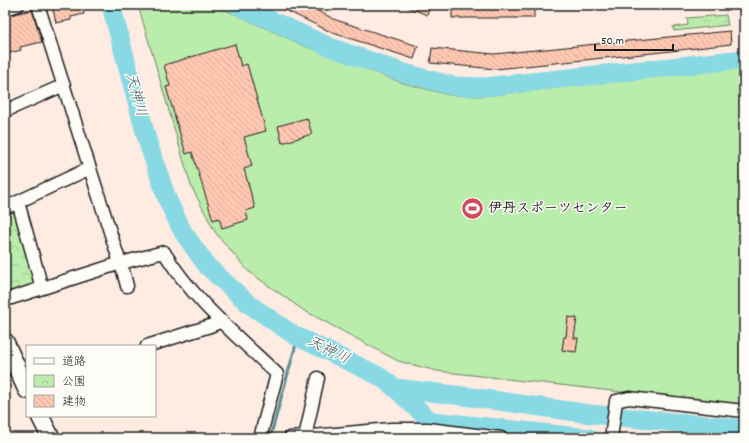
<svg xmlns="http://www.w3.org/2000/svg" width="749" height="443" font-family="Dekko,'Klee One',sans-serif">
<style>
.grass{fill:#baecab;stroke:#6b8464}
.park{fill:url(#park-crowns);stroke:#6b8464}
.lines{fill:none;stroke-linecap:round;stroke-linejoin:round}
.stream{stroke:#5d8d95;stroke-width:3}
.river{stroke:#89d9e5;stroke-width:19}
.building{fill:url(#building-back-hatch);stroke:#1c1c1c}
.street-casing{stroke:#1c1c1c;stroke-width:15}
.secondary-casing{stroke:#1c1c1c;stroke-width:20}
.street{stroke:#fdfcf7;stroke-width:12}
.secondary{stroke:#fdfcf7;stroke-width:17}
.labels{text-anchor:middle;dominant-baseline:central;stroke-width:3;stroke-linejoin:round;paint-order:stroke}
.poi-label{font-size:14px;font-weight:bold;fill:#1c1c1c;stroke:#fdfcf7;text-anchor:start}
.water-label{font-size:15px;font-style:italic;fill:#425e62;stroke:#fdfcf7}
</style>
<defs>
<pattern id="park-crowns" width="20" height="18" patternUnits="userSpaceOnUse"><rect width="20" height="18" fill="#baecab"/><path d="M2 6a3 3 0 1 1 6 0M12 15a3 3 0 1 1 6 0" fill="none" stroke="#9fca93"/></pattern>
<pattern id="building-back-hatch" width="6" height="6" patternUnits="userSpaceOnUse"><rect width="6" height="6" fill="#ffc8b2"/><path d="M-1 5l2 2M0 0l6 6M5-1l2 2" fill="none" stroke="#daab98"/></pattern>
</defs>
<rect width="100%" height="100%" fill="#feece2"/>
<filter id="ink" filterUnits="userSpaceOnUse"><feTurbulence type="fractalNoise" baseFrequency=".025" numOctaves="2"/><feDisplacementMap in="SourceGraphic" scale="8" xChannelSelector="R" yChannelSelector="G"/><feConvolveMatrix kernelMatrix="1 2 1 2 8 2 1 2 1" color-interpolation-filters="sRGB"/></filter>
<g filter="url(#ink)">
<path class="grass" d="M138,5H215L307,47L403,83L450,95L484,96L744,67V406L437,371L398,361L303,310L248,271L215,232L191,186Z"/>
<path class="park" d="M726,15L728,25L674,31L673,27L688,25L687,18Z
M15,206L38,283L5,297V211Z"/>
<g class="lines">
<path class="stream" d="M270,438L298,337"/>
<path class="river" d="M111,5L148,143L168,201L183,232L207,266L250,305L294,335L379,376L395,388L471,397L590,414L744,429
M237,5L330,47L404,73L453,86L484,87L744,59
M395,388L428,419L432,421L589,438"/>
</g>
<path class="building" d="M52,5H82L84,14L71,17V20L56,23Z
M275,5H306L336,20L418,46L414,59L333,33Z
M403,5H431L427,15Z
M452,5H534V18H452Z
M32,10L42,42L20,47L21,50L10,53L7,42H5V33L8,32L5,24V16Z
M730,31L731,44L662,52L496,69L430,63L432,48L494,54Z
M235,44L241,66L247,64L266,131L244,137L252,166L244,169L255,208L246,211L248,220L222,228L219,218L213,220L192,152L186,154L166,87L170,86L164,65Z
M307,118L312,134L282,143L278,126Z
M568,317L577,318L574,338H578L576,352L562,350L564,337H566Z"/>
<g class="lines">
<defs>
<path id="street" d="M38,5L120,263
M5,9L18,5
M5,111L64,85
M18,202L42,288
M5,208L90,168
M121,263L127,286
M5,300L121,263L164,252C192,299 237,336 277,374L260,438
M147,346L210,326L222,321
M305,437L318,378
M290,438L391,429H428L501,438
M611,438L616,401L629,398L744,411"/>
<path id="secondary" d="M5,342L27,390
M40,416L51,438"/>
</defs>
<use href="#street" class="street-casing"/>
<use href="#secondary" class="secondary-casing"/>
<use href="#street" class="street"/>
<use href="#secondary" class="secondary"/>
</g>
</g>
<defs>
<symbol id="stadium-disc" viewBox="-11 -11 22 22"><circle r="9.5" fill="#d1495b" stroke="#fdfcf7"/><path d="M0-5a6.5 5 0 1 0 0 10a6.5 5 0 1 0 0-10ZM-3.5-1.8h7v3.6h-7Z" fill="#fff"/></symbol>
</defs>
<g fill-rule="evenodd">
<use href="#stadium-disc" x="460" y="196" width="25" height="25"/>
</g>
<g class="labels">
<g class="poi-label">
<text x="488" y="209">伊丹スポーツセンター</text>
</g>
<g class="water-label">
<text transform="translate(135 95) rotate(75)">天神川</text>
<text transform="translate(328 351) rotate(26)">天神川</text>
</g>
</g>
<rect width="749" height="443" fill="none" stroke="#fdfcf7" stroke-width="20"/>
<rect x="10" y="10" width="729" height="423" fill="none" stroke="#1c1c1c" stroke-width="1.5" filter="url(#ink)"/>
<rect x="26" y="345" width="130" height="72" fill="#fdfcf7" stroke="#a3a29f"/>
<rect x="34" y="358" width="20" height="6" fill="#fdfcf7" stroke="#a3a29f"/>
<text x="62" y="365" font-size="12" fill="#1c1c1c">道路</text>
<rect x="34" y="375" width="20" height="12" fill="url(#park-crowns)" stroke="#a3a29f"/>
<text x="62" y="385" font-size="12" fill="#1c1c1c">公園</text>
<rect x="34" y="395" width="20" height="12" fill="url(#building-back-hatch)" stroke="#a3a29f"/>
<text x="62" y="405" font-size="12" fill="#1c1c1c">建物</text>
<path d="M595 44v6h78v-6" fill="none" stroke="#1c1c1c" stroke-width="2"/>
<text x="601" y="44" font-size="12" fill="#1c1c1c" stroke="#fdfcf7" stroke-width="3" paint-order="stroke">50 m</text>
</svg>
